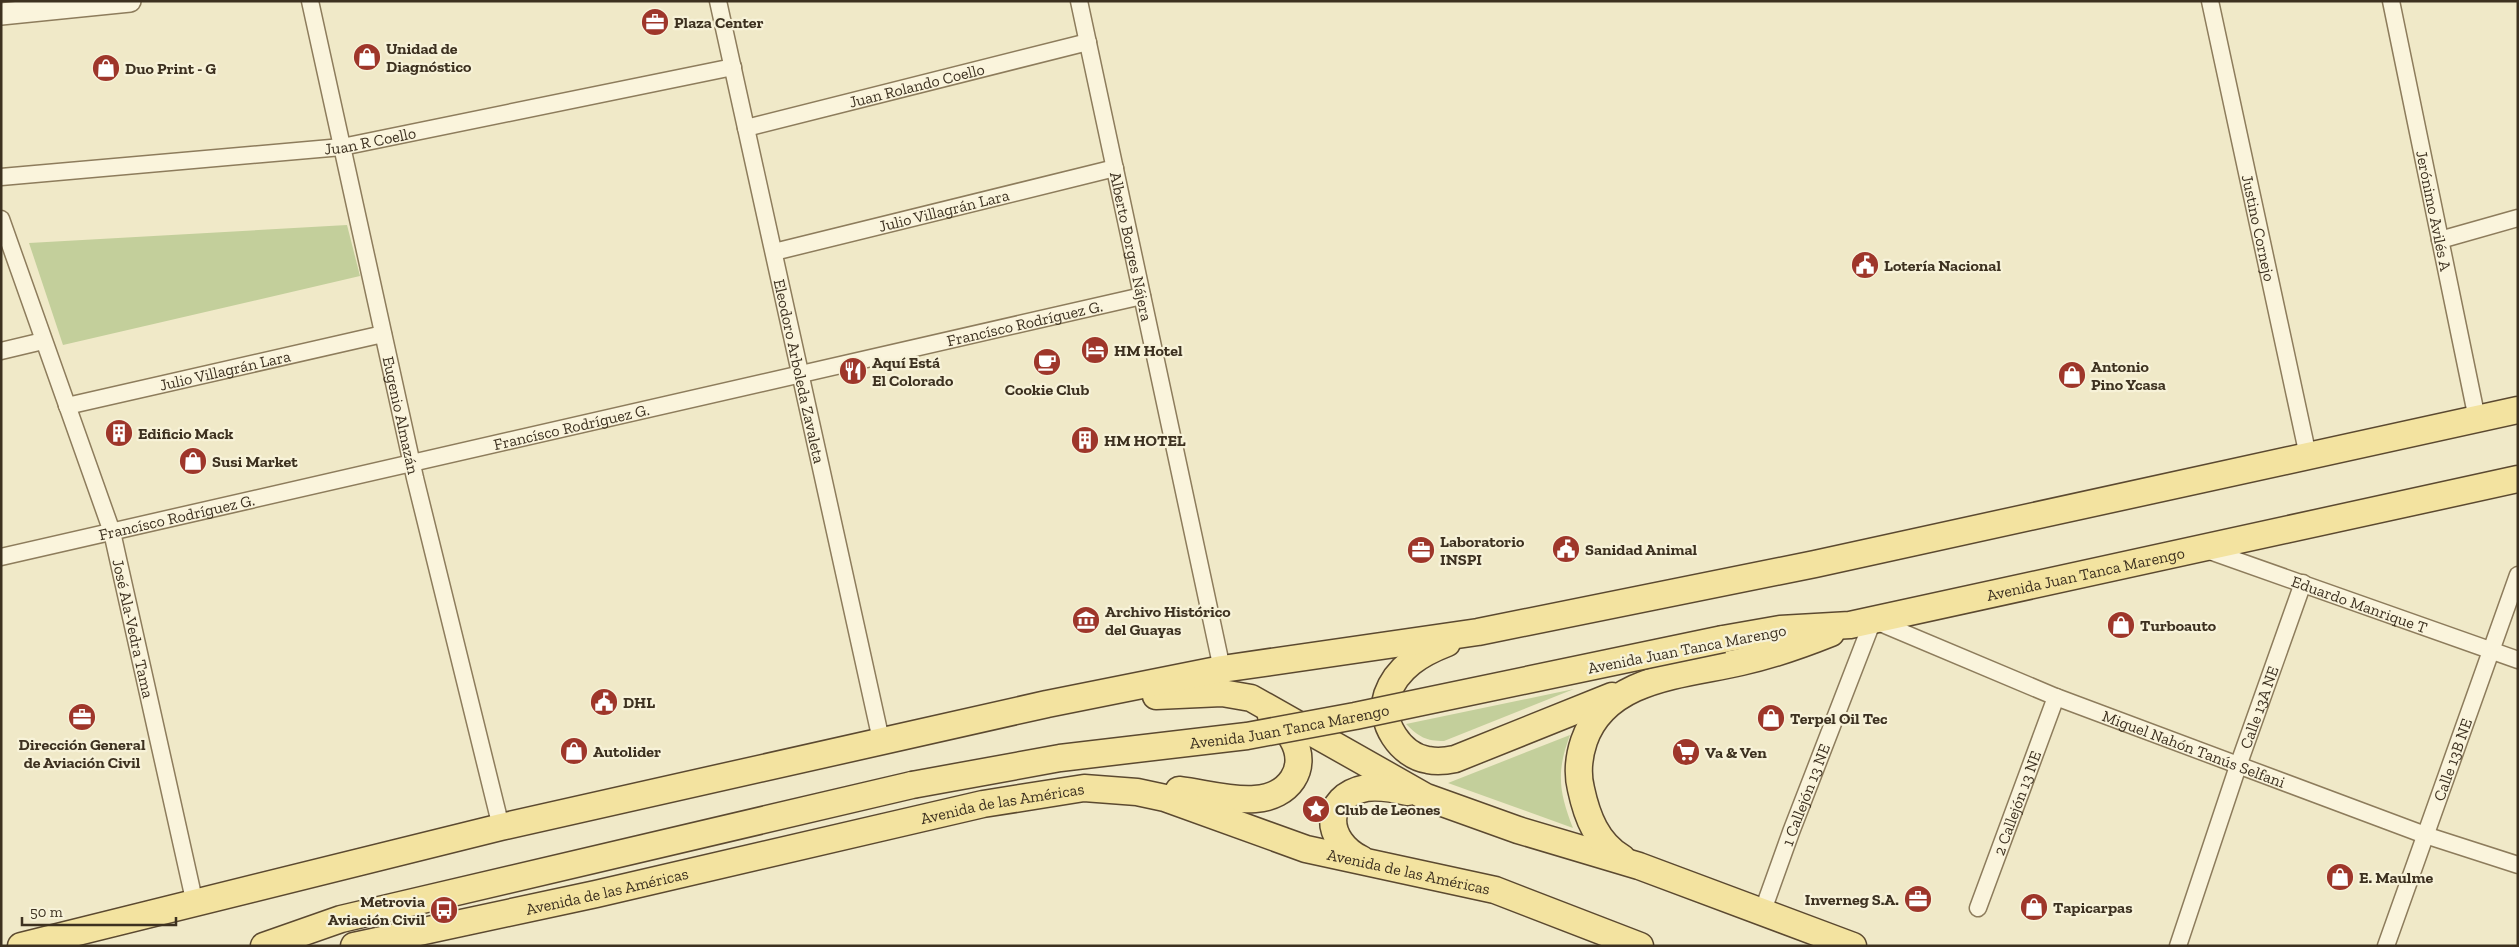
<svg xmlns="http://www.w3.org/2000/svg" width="2519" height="947" font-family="'Zilla Slab',serif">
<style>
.green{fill:#c3cf9b}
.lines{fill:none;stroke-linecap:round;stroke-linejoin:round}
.minor-casing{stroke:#8d7c5c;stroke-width:19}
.tertiary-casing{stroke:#8d7c5c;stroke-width:24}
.primary-casing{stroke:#5b4930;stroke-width:29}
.minor{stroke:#faf4dc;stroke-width:16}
.tertiary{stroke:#faf4dc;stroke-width:21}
.primary{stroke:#f3e3a0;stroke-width:26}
.primary-bridge-casing{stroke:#5b4930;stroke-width:29;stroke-linecap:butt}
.primary-bridge{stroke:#f3e3a0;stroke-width:26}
.labels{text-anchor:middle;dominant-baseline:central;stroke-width:4.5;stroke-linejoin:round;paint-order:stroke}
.poi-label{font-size:16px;font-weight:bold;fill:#3d3120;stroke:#f7f2d8;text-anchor:start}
.street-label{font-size:16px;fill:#3d3120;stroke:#f7f2d8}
</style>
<rect width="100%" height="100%" fill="#f0e9c8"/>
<path class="green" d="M347,225L360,276L63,345L29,243Z
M1574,689L1444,741C1426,741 1419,737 1406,724Z
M1570,735C1556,772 1559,792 1573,828L1448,783Z"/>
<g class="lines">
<defs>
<g id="minor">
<path id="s1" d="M310,1L415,478L501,827"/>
<path id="s2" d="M718,1L881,740"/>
<path id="s3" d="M1079,1L1222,669"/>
<path id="s4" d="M2210,1L2308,456"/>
<path id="s5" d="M2391,1L2477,419"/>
<path id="s6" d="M746,128L1088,42"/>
<path id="s7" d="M1,177L342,147L733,67"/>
<path id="s8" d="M1,219L112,532L195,904"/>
<path d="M2440,240L2518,218"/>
<path id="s9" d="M774,252L1115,168"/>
<path d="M1,351L43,341"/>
<path id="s10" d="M67,406L383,334"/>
<path id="s11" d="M2204,549L2518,660"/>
<path id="s12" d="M1,557L1142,296"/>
<path id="s13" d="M1978,908L2056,697"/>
<path id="s14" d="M1762,913L1791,832L1873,620L2056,697L2425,835L2518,865"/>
<path id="s15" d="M2178,946L2238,766L2303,583"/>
<path id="s16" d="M2386,946L2518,575"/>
</g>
<path id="tertiary" d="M1,14L130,1"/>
<g id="primary">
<path id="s17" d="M1723,639L1780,629L1850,625L2518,479"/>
<path d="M1447,643C1421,653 1397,667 1387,695C1378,722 1401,756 1428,760C1437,762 1446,761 1455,759L1612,696"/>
<path d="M1156,696L1222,693L1251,698L1426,797L1518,830L1639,866L1853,946"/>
<path d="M1179,790C1204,793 1230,801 1255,799C1288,797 1310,769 1292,738C1287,730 1278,722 1271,716"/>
<path d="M1622,858C1597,843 1587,817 1581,789C1577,773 1579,756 1584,741C1606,677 1685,675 1741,662C1773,655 1801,645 1831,633"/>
<path d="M1361,859C1325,841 1321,797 1366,788C1379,786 1395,789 1408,792"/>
<path d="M21,946L501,827L1047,704L1222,669L1478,632L1815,564L2518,410"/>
<path d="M264,946L341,919L912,785"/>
<path id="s18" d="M354,946L596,894L983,804L1084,788L1137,792L1165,798L1306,849L1495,890L1640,946"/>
</g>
</defs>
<use href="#minor" class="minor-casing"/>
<use href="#tertiary" class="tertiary-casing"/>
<use href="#primary" class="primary-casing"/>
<use href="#minor" class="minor"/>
<use href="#tertiary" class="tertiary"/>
<use href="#primary" class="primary"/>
<defs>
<g id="primary-bridge">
<path id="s19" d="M912,785L1060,758L1247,736L1355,716L1723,639"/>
</g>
</defs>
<use href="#primary-bridge" class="primary-bridge-casing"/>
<use href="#primary-bridge" class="primary-bridge"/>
</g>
<defs>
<symbol id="office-disc" viewBox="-11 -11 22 22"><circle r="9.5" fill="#9e362a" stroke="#f7f2d8"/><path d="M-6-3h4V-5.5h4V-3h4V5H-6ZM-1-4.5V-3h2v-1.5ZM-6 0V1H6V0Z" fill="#fff"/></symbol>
<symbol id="shop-disc" viewBox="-11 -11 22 22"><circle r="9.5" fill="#9e362a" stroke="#f7f2d8"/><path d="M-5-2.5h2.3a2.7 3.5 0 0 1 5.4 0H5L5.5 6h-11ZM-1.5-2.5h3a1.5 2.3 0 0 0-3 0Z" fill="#fff"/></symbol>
<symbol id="civic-disc" viewBox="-11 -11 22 22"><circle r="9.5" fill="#9e362a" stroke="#f7f2d8"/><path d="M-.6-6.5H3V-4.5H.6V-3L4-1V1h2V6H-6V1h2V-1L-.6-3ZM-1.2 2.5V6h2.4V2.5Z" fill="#fff"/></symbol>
<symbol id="hotel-disc" viewBox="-11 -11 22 22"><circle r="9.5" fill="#9e362a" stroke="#f7f2d8"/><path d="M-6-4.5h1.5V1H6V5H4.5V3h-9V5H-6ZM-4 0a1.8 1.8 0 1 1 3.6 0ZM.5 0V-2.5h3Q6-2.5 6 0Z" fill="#fff"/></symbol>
<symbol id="cafe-disc" viewBox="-11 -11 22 22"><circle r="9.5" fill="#9e362a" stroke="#f7f2d8"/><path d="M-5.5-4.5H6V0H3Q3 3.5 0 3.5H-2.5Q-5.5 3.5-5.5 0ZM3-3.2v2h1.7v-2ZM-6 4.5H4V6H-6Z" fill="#fff"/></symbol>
<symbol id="restaurant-disc" viewBox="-11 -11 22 22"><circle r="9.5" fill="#9e362a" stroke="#f7f2d8"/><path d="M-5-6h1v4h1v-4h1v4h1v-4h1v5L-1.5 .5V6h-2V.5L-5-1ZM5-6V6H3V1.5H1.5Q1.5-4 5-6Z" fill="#fff"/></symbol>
<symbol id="building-disc" viewBox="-11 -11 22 22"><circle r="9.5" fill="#9e362a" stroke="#f7f2d8"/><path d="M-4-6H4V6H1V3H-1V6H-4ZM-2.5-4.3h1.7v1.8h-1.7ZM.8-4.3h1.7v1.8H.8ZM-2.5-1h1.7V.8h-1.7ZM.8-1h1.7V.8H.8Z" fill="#fff"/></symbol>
<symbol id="museum-disc" viewBox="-11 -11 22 22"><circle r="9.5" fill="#9e362a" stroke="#f7f2d8"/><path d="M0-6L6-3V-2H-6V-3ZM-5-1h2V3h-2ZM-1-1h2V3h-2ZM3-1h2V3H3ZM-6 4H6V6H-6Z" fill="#fff"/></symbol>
<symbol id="supermarket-disc" viewBox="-11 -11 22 22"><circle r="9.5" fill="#9e362a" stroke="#f7f2d8"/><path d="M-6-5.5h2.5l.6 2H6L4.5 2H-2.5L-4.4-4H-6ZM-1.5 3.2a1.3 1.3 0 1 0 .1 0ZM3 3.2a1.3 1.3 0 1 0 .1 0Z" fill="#fff"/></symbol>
<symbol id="sight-disc" viewBox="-11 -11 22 22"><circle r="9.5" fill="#9e362a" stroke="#f7f2d8"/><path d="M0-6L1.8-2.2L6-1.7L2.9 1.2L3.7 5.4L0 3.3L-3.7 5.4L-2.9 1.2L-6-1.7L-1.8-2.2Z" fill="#fff"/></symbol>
<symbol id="bus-disc" viewBox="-11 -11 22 22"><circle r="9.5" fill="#9e362a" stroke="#f7f2d8"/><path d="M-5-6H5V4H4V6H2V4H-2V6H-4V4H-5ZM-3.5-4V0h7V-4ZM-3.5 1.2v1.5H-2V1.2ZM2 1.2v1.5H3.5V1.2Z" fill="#fff"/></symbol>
</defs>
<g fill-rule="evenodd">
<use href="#office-disc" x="639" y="6" width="32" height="32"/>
<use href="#shop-disc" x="351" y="41" width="32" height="32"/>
<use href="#shop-disc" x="90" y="52" width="32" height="32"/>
<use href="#civic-disc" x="1849" y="249" width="32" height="32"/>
<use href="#hotel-disc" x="1079" y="334" width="32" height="32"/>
<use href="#cafe-disc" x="1031" y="346" width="32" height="32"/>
<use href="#restaurant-disc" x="837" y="355" width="32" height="32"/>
<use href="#shop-disc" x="2056" y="359" width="32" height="32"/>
<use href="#building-disc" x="103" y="417" width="32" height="32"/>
<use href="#building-disc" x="1069" y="424" width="32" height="32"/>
<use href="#shop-disc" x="177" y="445" width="32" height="32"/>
<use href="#civic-disc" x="1550" y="533" width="32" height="32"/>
<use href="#office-disc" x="1405" y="534" width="32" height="32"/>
<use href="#museum-disc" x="1070" y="604" width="32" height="32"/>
<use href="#shop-disc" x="2105" y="609" width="32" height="32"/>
<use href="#civic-disc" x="588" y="686" width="32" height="32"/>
<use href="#office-disc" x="66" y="701" width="32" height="32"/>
<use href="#shop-disc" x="1755" y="702" width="32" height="32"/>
<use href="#shop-disc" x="558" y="735" width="32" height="32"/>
<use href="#supermarket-disc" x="1670" y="736" width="32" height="32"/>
<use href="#sight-disc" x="1300" y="793" width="32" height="32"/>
<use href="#shop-disc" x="2324" y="861" width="32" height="32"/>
<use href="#office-disc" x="1902" y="883" width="32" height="32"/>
<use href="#shop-disc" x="2018" y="891" width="32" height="32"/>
<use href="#bus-disc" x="428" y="894" width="32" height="32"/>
</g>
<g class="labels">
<g class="poi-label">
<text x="674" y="22">Plaza Center</text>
<text x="386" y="48">Unidad de<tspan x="386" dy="18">Diagnóstico</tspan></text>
<text x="125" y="68">Duo Print - G</text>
<text x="1884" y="265">Lotería Nacional</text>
<text x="1114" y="350">HM Hotel</text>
<text x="872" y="362">Aquí Está<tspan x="872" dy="18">El Colorado</tspan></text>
<text x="2091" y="366">Antonio<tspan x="2091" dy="18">Pino Ycasa</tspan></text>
<text x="1047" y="389" text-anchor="middle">Cookie Club</text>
<text x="138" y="433">Edificio Mack</text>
<text x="1104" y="440">HM HOTEL</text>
<text x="212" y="461">Susi Market</text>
<text x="1440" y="541">Laboratorio<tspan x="1440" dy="18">INSPI</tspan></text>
<text x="1585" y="549">Sanidad Animal</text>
<text x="1105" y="611">Archivo Histórico<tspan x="1105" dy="18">del Guayas</tspan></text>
<text x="2140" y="625">Turboauto</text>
<text x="623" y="702">DHL</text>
<text x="1790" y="718">Terpel Oil Tec</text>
<text x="82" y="744" text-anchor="middle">Dirección General<tspan x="82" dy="18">de Aviación Civil</tspan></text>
<text x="593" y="751">Autolider</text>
<text x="1705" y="752">Va &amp; Ven</text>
<text x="1335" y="809">Club de Leones</text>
<text x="2359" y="877">E. Maulme</text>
<text x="1899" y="899" text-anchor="end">Inverneg S.A.</text>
<text x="425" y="901" text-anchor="end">Metrovia<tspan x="425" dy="18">Aviación Civil</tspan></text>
<text x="2053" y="907">Tapicarpas</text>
</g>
<g class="street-label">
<text stroke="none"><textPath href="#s6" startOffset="176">Juan Rolando Coello</textPath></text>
<text stroke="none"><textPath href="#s7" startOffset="371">Juan R Coello</textPath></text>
<text stroke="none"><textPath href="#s9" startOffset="175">Julio Villagrán Lara</textPath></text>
<text stroke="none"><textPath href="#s5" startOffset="214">Jerónimo Avilés A</textPath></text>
<text stroke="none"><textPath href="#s4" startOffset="232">Justino Cornejo</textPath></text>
<text stroke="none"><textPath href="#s3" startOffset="251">Alberto Borges Nájera</textPath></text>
<text stroke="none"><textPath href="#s12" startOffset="1050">Francísco Rodríguez G.</textPath></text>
<text stroke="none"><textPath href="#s10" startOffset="162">Julio Villagrán Lara</textPath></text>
<text stroke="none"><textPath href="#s2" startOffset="379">Eleodoro Arboleda Zavaleta</textPath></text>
<text stroke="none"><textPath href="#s1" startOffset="424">Eugenio Almazán</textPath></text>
<text stroke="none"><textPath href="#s12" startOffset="585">Francísco Rodríguez G.</textPath></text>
<text stroke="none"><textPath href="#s12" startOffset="180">Francísco Rodríguez G.</textPath></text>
<text stroke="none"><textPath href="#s17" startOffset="369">Avenida Juan Tanca Marengo</textPath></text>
<text stroke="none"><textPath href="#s11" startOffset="165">Eduardo Manrique T</textPath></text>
<text stroke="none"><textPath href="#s8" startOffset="431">José Ala-Vedra Tama</textPath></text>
<text transform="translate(1687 649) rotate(-11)">Avenida Juan Tanca Marengo</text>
<text stroke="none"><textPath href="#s15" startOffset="252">Calle 13A NE</textPath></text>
<text stroke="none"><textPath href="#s19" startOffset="382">Avenida Juan Tanca Marengo</textPath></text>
<text stroke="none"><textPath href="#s14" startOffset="659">Miguel Nahón Tanús Selfani</textPath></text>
<text stroke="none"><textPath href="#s16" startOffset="198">Calle 13B NE</textPath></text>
<text stroke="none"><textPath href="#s14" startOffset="126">1 Callejón 13 NE</textPath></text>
<text stroke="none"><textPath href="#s13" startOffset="112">2 Callejón 13 NE</textPath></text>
<text stroke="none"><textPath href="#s18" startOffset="664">Avenida de las Américas</textPath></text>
<text stroke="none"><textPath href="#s18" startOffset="1084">Avenida de las Américas</textPath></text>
<text stroke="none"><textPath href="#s18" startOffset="259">Avenida de las Américas</textPath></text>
</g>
</g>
<rect width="2519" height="947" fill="none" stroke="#3d3120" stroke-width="5"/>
<path d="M22 917v8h154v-8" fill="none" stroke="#3d3120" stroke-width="2.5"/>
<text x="30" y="917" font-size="15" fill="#3d3120" stroke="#f7f2d8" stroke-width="4" paint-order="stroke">50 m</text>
</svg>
